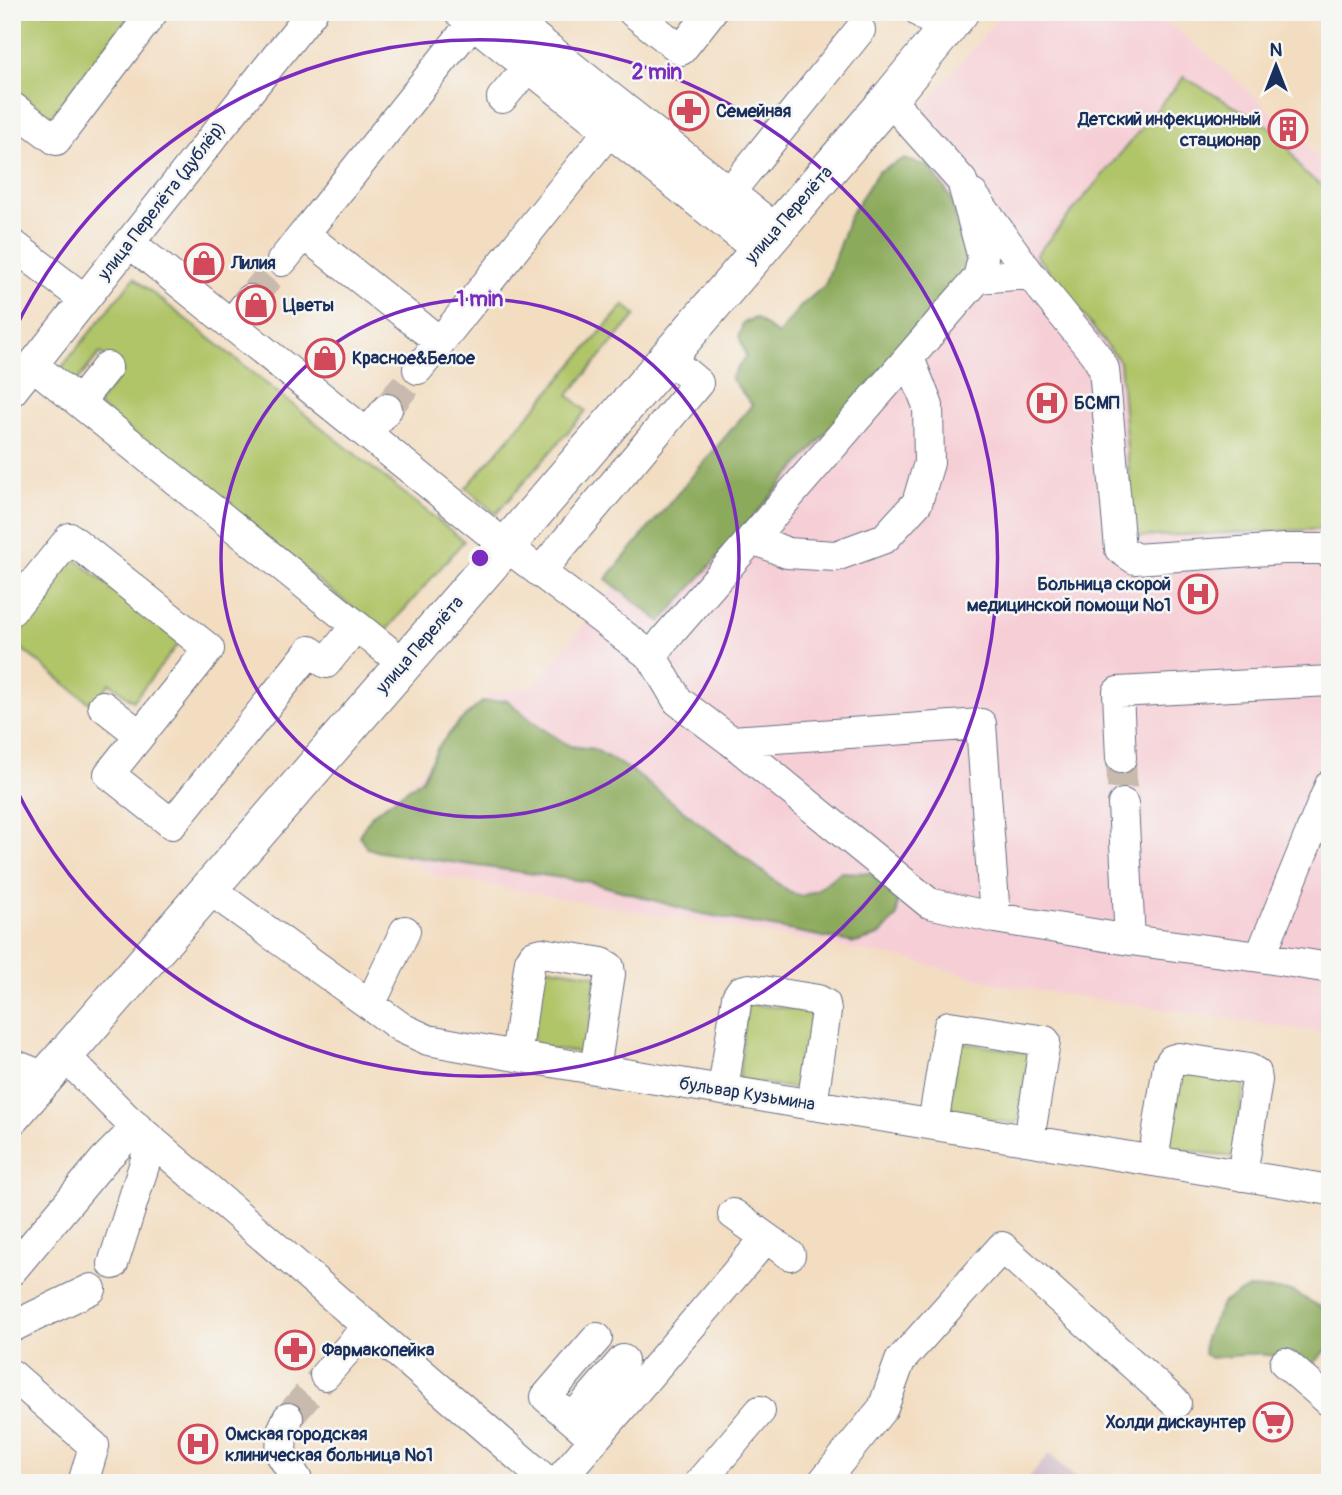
<svg xmlns="http://www.w3.org/2000/svg" width="1342" height="1495" font-family="Pangolin,sans-serif">
<style>
.built{fill:#f6cfd6}
.industrial{fill:#d1bdc9}
.green{fill:#b0c467;stroke:#667a62;stroke-width:2}
.forest{fill:#8caa5c;stroke:#546c5d;stroke-width:2}
.lines{fill:none;stroke-linecap:round;stroke-linejoin:round}
.minor-tunnel{stroke:#c8baad;stroke-width:30;stroke-dasharray:30 15;stroke-linecap:butt}
.minor-casing{stroke:#676c81;stroke-width:32}
.major-casing{stroke:#676c81;stroke-width:39}
.minor{stroke:#fff;stroke-width:30}
.major{stroke:#fff;stroke-width:37}
.ring{fill:none;stroke:#7b2cbf;stroke-width:3.5}
.labels{text-anchor:middle;dominant-baseline:central;stroke-width:5;stroke-linejoin:round;paint-order:stroke}
.poi-label{font-size:18px;font-weight:bold;fill:#1b2f5e;stroke:#f6f6f2;text-anchor:start}
.street-label{font-size:18px;fill:#1b2f5e;stroke:#f6f6f2}
.centre{fill:#7b2cbf;stroke:#f6f6f2;stroke-width:3.5}
.ring-label{font-size:21px;text-anchor:middle;font-weight:bold;fill:#7b2cbf;stroke:#f6f6f2;stroke-width:5;stroke-linejoin:round;paint-order:stroke}
</style>
<rect width="100%" height="100%" fill="#f6f6f2"/>
<filter id="ink" filterUnits="userSpaceOnUse"><feTurbulence type="fractalNoise" baseFrequency=".0143" numOctaves="2"/><feDisplacementMap in="SourceGraphic" scale="14" xChannelSelector="R" yChannelSelector="G"/><feConvolveMatrix kernelMatrix="1 2 1 2 8 2 1 2 1" color-interpolation-filters="sRGB"/></filter>
<filter id="wash" filterUnits="userSpaceOnUse"><feTurbulence type="fractalNoise" baseFrequency=".00686" numOctaves="4" result="noise"/><feDisplacementMap in="SourceGraphic" scale="28" xChannelSelector="R" yChannelSelector="G"/><feGaussianBlur stdDeviation="1.57" result="paint"/><feColorMatrix in="noise" values="0 0 0 0 0 0 0 0 0 0 0 0 0 0 0 0 0 1.4 0 .05"/><feComposite in="paint" operator="in"/></filter>
<g filter="url(#wash)">
<rect width="100%" height="100%" fill="#f3ddc1"/>
<path class="built" d="M1004,12H1154L1209,56L1301,139L1330,173V1034L1002,985L907,959L437,876L364,837L491,693L533,687L933,193L935,165L905,128Z"/>
<path class="industrial" d="M1049,1454L1081,1483H1024Z"/>
<path class="green" d="M12,12H132L51,117L12,88Z
M1184,77L1280,133L1303,172L1330,191V529L1134,537L1120,362L1036,255Z
M134,278L464,541L384,633L97,405L123,371L100,353L73,386L57,373Z
M624,305L636,315L568,395L586,411L496,514L466,488Z
M74,558L180,642L133,701L110,683L92,705L12,641V636Z
M544,967L596,975L587,1053L531,1047Z
M746,1004L812,1011L800,1089L739,1080Z
M957,1042L1027,1053L1029,1055L1019,1121L1013,1123L950,1114Z
M1176,1072L1245,1081L1233,1157L1170,1148Z"/>
<path class="forest" d="M903,159L929,166L951,198L964,252L965,265L961,279L661,622L606,579L752,405L731,378L746,356L739,336L743,323L756,318L778,335L801,306L825,285L850,215L878,172Z
M507,700L538,726L570,746L594,749L632,771L789,892L802,896L816,891L840,872L869,873L898,893L897,916L879,936L855,943L698,913L590,882L380,852L367,848L359,835L373,814L422,779L438,747L459,722L482,702Z
M1249,1288L1291,1291L1321,1307L1330,1318V1346L1310,1368L1292,1357L1252,1354L1211,1358L1204,1354L1205,1338L1223,1302Z"/>
</g>
<g filter="url(#ink)">
<g class="lines">
<path class="minor-tunnel" d="M250,300L282,261
M387,409L418,369
M1121,758L1123,804
M288,1418L325,1375"/>
<defs>
<path id="minor" d="M459,12L759,251
M503,12L777,230
M633,12L681,50L711,12
M920,12L944,31
M472,23L304,234L440,342L609,131
M502,98L528,67
M12,107L56,140L153,12
M730,192L860,30
M973,195L1030,274
M129,242L506,546L540,572L698,383L668,358
M12,244L84,299
M282,261L304,234
M978,278L1030,274L1095,354L1104,369L1120,549L1135,559L1284,549H1323L1330,553
M231,324L250,300
M33,365L404,664
M418,369L440,342
M12,391L312,12
M79,402L107,367
M367,434L387,409
M752,538L787,553L836,556L885,538L917,503L929,463L928,406L909,358
M540,572L652,657L678,701L731,741L929,903L995,918L1130,940L1260,957L1330,968
M12,610L70,538L209,649L109,774L172,824L310,651L326,663L356,626
M652,657L665,639L978,278L983,258L962,181L889,99
M103,706L140,735
M731,741L981,724L995,918
M1121,758L1118,692L1330,681
M1123,804L1130,940
M209,889L402,1028L428,1040L516,1056L1330,1190
M1260,957L1330,785
M370,1005L405,931
M64,1055L126,1118L549,1483
M516,1056L530,961L534,955L542,953L602,963L609,967L610,974L595,1069
M12,1064L45,1077
M723,1090L737,997L741,991L749,989L818,1000L825,1004L826,1011L812,1105
M933,1124L949,1026L1045,1041L1029,1140
M1153,1161L1168,1066L1172,1060L1179,1058L1249,1069L1256,1073L1257,1080L1242,1176
M733,1214L790,1255
M113,1264L152,1140
M12,1270L104,1160L137,1127
M12,1327L91,1289
M1285,1363L1330,1402
M12,1375L94,1446L83,1483
M325,1375L368,1326
M288,1418L282,1431L281,1454L297,1480
M572,1419L623,1360
M594,1438L546,1397L597,1338
M557,1483L766,1238
M699,1483L760,1411
M822,1483L883,1408L900,1361L1002,1247L1176,1403"/>
<path id="major" d="M12,1116L506,546L889,99L960,12"/>
</defs>
<use href="#minor" class="minor-casing"/>
<use href="#major" class="major-casing"/>
<use href="#minor" class="minor"/>
<use href="#major" class="major"/>
</g>
</g>
<g class="ring">
<circle cx="480" cy="558" r="259"/>
<path d="M12 335A518 518 0 1 1 12 781"/>
</g>
<defs>
<symbol id="pharmacy-ring" viewBox="-11 -11 22 22"><circle r="9.5" fill="#f6f6f2" stroke="#d1495b" stroke-width="1.5"/><path d="M-2-6h4v4h4v4h-4v4h-4v-4h-4v-4h4Z" fill="#d1495b"/></symbol>
<symbol id="building-ring" viewBox="-11 -11 22 22"><circle r="9.5" fill="#f6f6f2" stroke="#d1495b" stroke-width="1.5"/><path d="M-4-6H4V6H1V3H-1V6H-4ZM-2.5-4.3h1.7v1.8h-1.7ZM.8-4.3h1.7v1.8H.8ZM-2.5-1h1.7V.8h-1.7ZM.8-1h1.7V.8H.8Z" fill="#d1495b"/></symbol>
<symbol id="shop-ring" viewBox="-11 -11 22 22"><circle r="9.5" fill="#f6f6f2" stroke="#d1495b" stroke-width="1.5"/><path d="M-5-2.5h2.3a2.7 3.5 0 0 1 5.4 0H5L5.5 6h-11ZM-1.5-2.5h3a1.5 2.3 0 0 0-3 0Z" fill="#d1495b"/></symbol>
<symbol id="hospital-ring" viewBox="-11 -11 22 22"><circle r="9.5" fill="#f6f6f2" stroke="#d1495b" stroke-width="1.5"/><path d="M-5-5h3v3.5h4V-5h3V5h-3V1.5h-4V5h-3Z" fill="#d1495b"/></symbol>
<symbol id="supermarket-ring" viewBox="-11 -11 22 22"><circle r="9.5" fill="#f6f6f2" stroke="#d1495b" stroke-width="1.5"/><path d="M-6-5.5h2.5l.6 2H6L4.5 2H-2.5L-4.4-4H-6ZM-1.5 3.2a1.3 1.3 0 1 0 .1 0ZM3 3.2a1.3 1.3 0 1 0 .1 0Z" fill="#d1495b"/></symbol>
</defs>
<g fill-rule="evenodd">
<use href="#pharmacy-ring" x="667" y="89" width="44" height="44"/>
<use href="#building-ring" x="1266" y="107" width="44" height="44"/>
<use href="#shop-ring" x="182" y="241" width="44" height="44"/>
<use href="#shop-ring" x="234" y="283" width="44" height="44"/>
<use href="#shop-ring" x="303" y="336" width="44" height="44"/>
<use href="#hospital-ring" x="1025" y="381" width="44" height="44"/>
<use href="#hospital-ring" x="1176" y="572" width="44" height="44"/>
<use href="#pharmacy-ring" x="273" y="1328" width="44" height="44"/>
<use href="#supermarket-ring" x="1251" y="1400" width="44" height="44"/>
<use href="#hospital-ring" x="176" y="1422" width="44" height="44"/>
</g>
<g class="labels">
<g class="poi-label">
<text x="716" y="111">Семейная</text>
<text x="1261" y="119" text-anchor="end">Детский инфекционный<tspan x="1261" dy="21">стационар</tspan></text>
<text x="231" y="263">Лилия</text>
<text x="283" y="305">Цветы</text>
<text x="352" y="358">Красное&amp;Белое</text>
<text x="1074" y="403">БСМП</text>
<text x="1171" y="584" text-anchor="end">Больница скорой<tspan x="1171" dy="21">медицинской помощи №1</tspan></text>
<text x="322" y="1350">Фармакопейка</text>
<text x="1246" y="1422" text-anchor="end">Холди дискаунтер</text>
<text x="225" y="1434">Омская городская<tspan x="225" dy="21">клиническая больница №1</tspan></text>
</g>
<g class="street-label">
<text transform="translate(162 201) rotate(-52)">улица Перелёта (дублёр)</text>
<text transform="translate(789 215) rotate(-49)">улица Перелёта</text>
<text transform="translate(420 645) rotate(-49)">улица Перелёта</text>
<text transform="translate(747 1094) rotate(9)">бульвар Кузьмина</text>
</g>
</g>
<circle cx="480" cy="558" r="10" class="centre"/>
<g class="ring-label">
<text x="657" y="79">2 min</text>
<text x="480" y="306">1 min</text>
</g>
<rect width="1342" height="1495" fill="none" stroke="#f6f6f2" stroke-width="42"/>
<g transform="translate(1276 66)" stroke="#f6f6f2" stroke-width="5" paint-order="stroke">
<path d="M0-5L12 26L0 18L-12 26Z" fill="#1b2f5e"/>
<text y="-10" font-size="19" font-weight="bold" text-anchor="middle" fill="#1b2f5e">N</text>
</g>
</svg>
